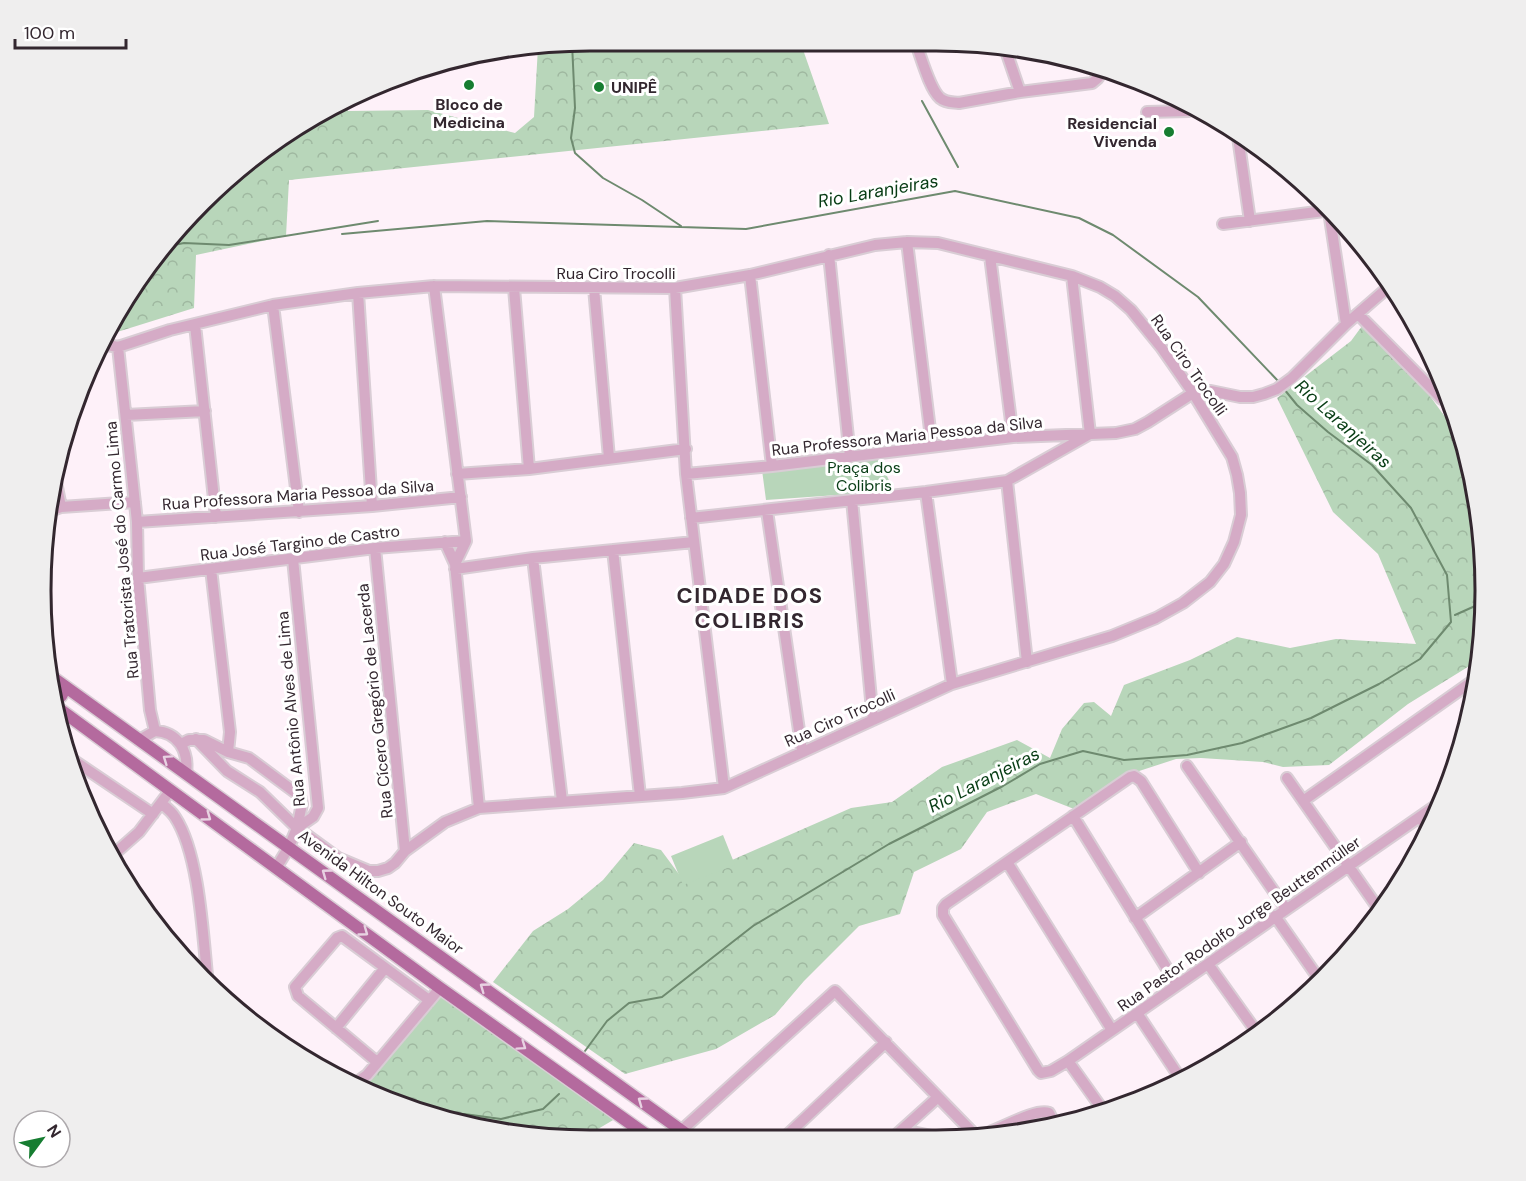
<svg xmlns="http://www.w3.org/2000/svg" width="1526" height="1181" font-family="'DM Sans',sans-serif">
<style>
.forest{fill:url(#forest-crowns)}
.park{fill:#b8d6ba}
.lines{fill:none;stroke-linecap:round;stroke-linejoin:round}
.stream{stroke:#6e8a6f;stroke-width:2}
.minor-casing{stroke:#d9cdd5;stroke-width:14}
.major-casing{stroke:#d9cdd5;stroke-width:15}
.minor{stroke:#d5abc6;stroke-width:10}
.major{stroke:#b46a9e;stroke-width:12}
.oneway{stroke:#e8d2e2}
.poi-dot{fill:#167d31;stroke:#fff;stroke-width:2}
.labels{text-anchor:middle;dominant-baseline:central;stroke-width:6;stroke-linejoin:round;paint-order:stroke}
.poi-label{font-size:16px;font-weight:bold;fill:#33272f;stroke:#fff;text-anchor:start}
.street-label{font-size:16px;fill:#33272f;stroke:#fff}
.park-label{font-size:16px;fill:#093d16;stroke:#fff}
.water-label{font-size:18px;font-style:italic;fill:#073c14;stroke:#fff}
.district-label{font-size:22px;font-weight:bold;letter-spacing:1.5px;fill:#33272f;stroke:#fff}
.rim{fill:none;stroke:#33272f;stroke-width:3}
</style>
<defs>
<pattern id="forest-crowns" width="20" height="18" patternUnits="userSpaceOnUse" patternTransform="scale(1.5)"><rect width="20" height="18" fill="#b8d6ba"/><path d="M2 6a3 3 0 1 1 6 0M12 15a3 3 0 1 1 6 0" fill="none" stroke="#9fb8a0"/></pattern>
</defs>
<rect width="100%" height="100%" fill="#fef1f9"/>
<path class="forest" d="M591,41H800L829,124L289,180L286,236L196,255L194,308L114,333L110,327L114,316L201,202C213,193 225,187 235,176L315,114L346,101L348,111L428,110L515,133L534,117L538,47Z
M1362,326L1427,392L1461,439L1475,484L1485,591L1479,660L1408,704L1329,765L1283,767L1263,762L1201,758L1176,759L1133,773L1074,809L1036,794L987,812L961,849L914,872L900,914L859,926L804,981L775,1015L716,1049L625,1074L493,982L533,931L568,909L603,880L634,843L661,850L684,881L851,808L892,802L942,767L1017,740L1050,758L1062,729L1084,703L1094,702L1111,716L1124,685L1190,660L1237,637L1290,648L1336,639L1416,644L1378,554L1333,512L1277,398L1351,341Z
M441,992L620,1116L586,1136H538L534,1130L505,1133L413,1111L361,1086L380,1069Z"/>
<path class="park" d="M879,459L894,491L766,500L762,470Z
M723,835L735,865L683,885L671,856Z"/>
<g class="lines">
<path class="stream" d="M572,43L575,108L571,138L575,153L603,178L642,200L681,226
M922,101L958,167
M342,234L487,221L746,229L955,191L1079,218L1113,235L1198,297L1279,382
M171,241L174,245L184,243L229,245L378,221
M1455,615L1484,602
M585,1051L607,1021L629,1003L662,997L753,926L889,844L1003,786L1040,764L1083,751L1124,760L1187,755L1242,743L1311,718L1379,684L1420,659L1451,622L1447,575L1411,508L1372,465L1328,432L1297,405L1284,389
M415,1112L464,1114L501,1119L543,1109L559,1094"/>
<defs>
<path id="minor" d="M915,41C921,56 929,88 940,98C946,103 952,102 959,103L1020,92L1092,83L1098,78L1094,66
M1005,48L1020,92
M1147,112L1189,111
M1238,137L1250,221
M1330,218L1346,324
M1223,224L1324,211
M907,242L932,446
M829,255L850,457
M990,256L1013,437
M750,275L772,466
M434,286L466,541L455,564
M514,288L529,469
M594,288L609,458
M675,288L686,474L724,788
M358,293L372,506
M273,305L299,512
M1358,314L1442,399
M195,325L216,517
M102,344L118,347L170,330L273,305L358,293L434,286L675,288L750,275L875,245L907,242L938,243L1072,276L1100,287L1115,296L1131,310L1161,347L1193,393L1232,457L1237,475L1240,493L1241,515L1234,542L1224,564L1210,582L1183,603L1156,618L1112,636L952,684L724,788L682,793L479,808L445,822L405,851L395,863L388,868L378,871H369L338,858L297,828L260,792L227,771L196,739
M118,347L137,522L138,578L150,710L155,731L139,740
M126,415L205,411
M457,474L529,469L686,449
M686,474L772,466L1013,437L1116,433L1135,429L1148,422L1193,393L1211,391L1240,397H1253L1264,394L1277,389L1292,378L1346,324L1392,284
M1007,481L1027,662
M56,482L61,507
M926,492L952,684
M852,500L873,720
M53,510L61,507L135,502
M767,511L802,751
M691,518L926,492L1007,481L1090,434L1072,276
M137,522L372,506L461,497
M445,542L455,564L479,808
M375,548L405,851
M613,550L640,796
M533,558L562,801
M211,569L230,732L228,752
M455,569L533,558L694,542
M138,578L375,548L466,541
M155,731C178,732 189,751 186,773
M181,744L189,740H204L228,752L249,758L300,796L302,804L297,828
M67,756L153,814
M1187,766L1286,909
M1287,778L1380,911
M1303,801L1477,678
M162,804C167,808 172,812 175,817C200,855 203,939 208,985
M1073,816L1177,985
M1420,817L1428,830
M113,855L139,832L170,791
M1007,862L1112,1030
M276,868L289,847L297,828L313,817L318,808L293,559
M1199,873L1141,781L1134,776L1130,777L946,904L943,908V915L1038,1070L1041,1073L1051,1071L1068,1061L1444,800
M1275,916L1321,982
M1135,918L1241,842
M1208,964L1258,1034
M1137,1013L1180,1078
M336,1028L385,968
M1068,1061L1105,1113
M377,1062L298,996L295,987L337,938L342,936L429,1000
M356,1083L367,1075L440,988
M682,1130L835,991L976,1136
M897,1134L917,1133L932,1136
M786,1136L886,1042
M895,1136L937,1098
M978,1136C996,1132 1034,1108 1049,1113L1055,1125"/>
<path id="major" d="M52,677L689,1136
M56,698L61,696L66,687
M58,708L440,988L648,1136"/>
</defs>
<use href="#minor" class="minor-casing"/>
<use href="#major" class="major-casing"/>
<use href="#minor" class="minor"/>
<use href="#major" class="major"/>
</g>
<defs><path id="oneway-chevron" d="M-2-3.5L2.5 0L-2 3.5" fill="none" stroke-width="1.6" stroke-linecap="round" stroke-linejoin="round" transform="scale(1.5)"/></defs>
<g class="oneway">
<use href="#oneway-chevron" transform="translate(167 759) rotate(-145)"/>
<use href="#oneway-chevron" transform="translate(207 817) rotate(36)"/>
<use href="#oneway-chevron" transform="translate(326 873) rotate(-144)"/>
<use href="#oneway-chevron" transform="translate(364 932) rotate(36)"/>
<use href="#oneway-chevron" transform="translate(484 987) rotate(-144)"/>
<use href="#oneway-chevron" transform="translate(522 1046) rotate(35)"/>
<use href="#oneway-chevron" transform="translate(642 1101) rotate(-144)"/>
</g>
<g class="poi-dot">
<circle cx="469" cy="85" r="6"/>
<circle cx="599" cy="87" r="6"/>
<circle cx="1169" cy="132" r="6"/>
</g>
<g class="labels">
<g class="poi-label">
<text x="611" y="87">UNIPÊ</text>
<text x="469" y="104" text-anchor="middle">Bloco de<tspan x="469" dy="18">Medicina</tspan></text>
<text x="1157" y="123" text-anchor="end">Residencial<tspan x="1157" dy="18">Vivenda</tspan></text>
</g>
<g class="street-label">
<text x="616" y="273">Rua Ciro Trocolli</text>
<text transform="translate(1189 365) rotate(55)">Rua Ciro Trocolli</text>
<text transform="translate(907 436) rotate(-6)">Rua Professora Maria Pessoa da Silva</text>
<text transform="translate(298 495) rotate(-4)">Rua Professora Maria Pessoa da Silva</text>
<text transform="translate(300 543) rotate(-7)">Rua José Targino de Castro</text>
<text transform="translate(122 550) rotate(-95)">Rua Tratorista José do Carmo Lima</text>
<text transform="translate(375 701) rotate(-96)">Rua Cícero Gregório de Lacerda</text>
<text transform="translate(291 709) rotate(-95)">Rua Antônio Alves de Lima</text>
<text transform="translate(840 718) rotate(-24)">Rua Ciro Trocolli</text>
<text transform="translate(381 892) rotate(36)">Avenida Hilton Souto Maior</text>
<text transform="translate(1239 924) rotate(-35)">Rua Pastor Rodolfo Jorge Beuttenmüller</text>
</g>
<g class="park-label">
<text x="864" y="467">Praça dos<tspan x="864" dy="18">Colibris</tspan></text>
</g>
<g class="water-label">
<text transform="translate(878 191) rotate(-10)">Rio Laranjeiras</text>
<text transform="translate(1343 424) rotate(42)">Rio Laranjeiras</text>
<text transform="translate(984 780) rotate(-27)">Rio Laranjeiras</text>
</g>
<g class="district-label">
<text x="750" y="595">CIDADE DOS<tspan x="750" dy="25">COLIBRIS</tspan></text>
</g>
</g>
<path d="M0 0H1526V1181H0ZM590 51H936A539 539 0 0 1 1475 590V591A539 539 0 0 1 936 1130H590A539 539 0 0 1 51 591V590A539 539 0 0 1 590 51Z" fill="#efeeee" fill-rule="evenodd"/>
<path class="rim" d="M590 51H936A539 539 0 0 1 1475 590V591A539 539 0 0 1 936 1130H590A539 539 0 0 1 51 591V590A539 539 0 0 1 590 51Z"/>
<g transform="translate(42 1139) rotate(57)"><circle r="28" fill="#ffffff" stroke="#ada9ac" stroke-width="1.5"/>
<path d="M0-4.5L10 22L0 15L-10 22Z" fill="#167d31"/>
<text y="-9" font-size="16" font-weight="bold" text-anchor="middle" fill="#33272f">N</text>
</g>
<path d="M15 39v9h111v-9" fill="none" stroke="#33272f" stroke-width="3"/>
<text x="24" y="39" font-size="18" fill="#33272f" stroke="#ffffff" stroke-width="4.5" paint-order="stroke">100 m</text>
</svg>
